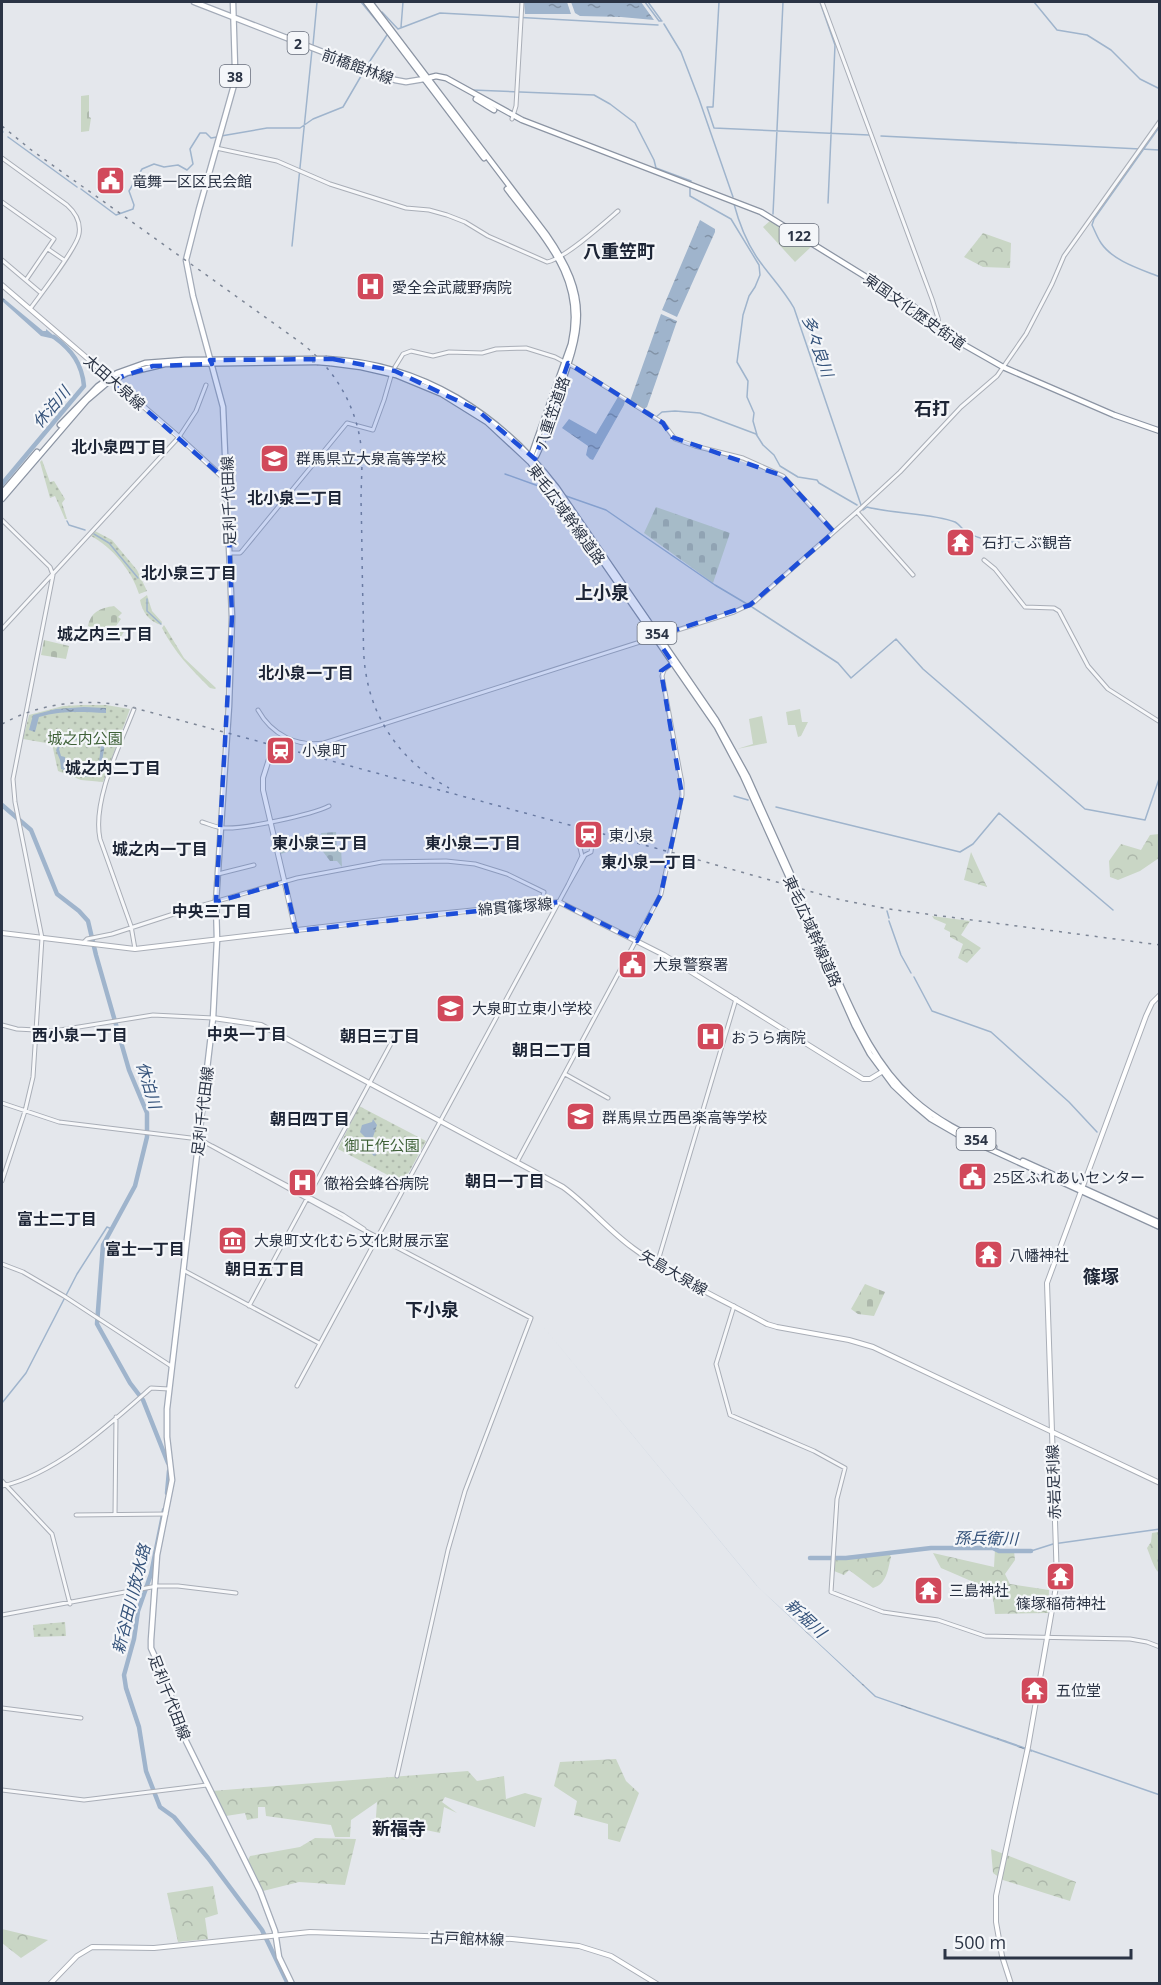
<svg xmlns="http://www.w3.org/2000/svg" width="1161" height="1985" font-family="'Open Sans','Noto Sans JP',sans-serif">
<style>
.grass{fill:#c9d6c5}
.forest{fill:url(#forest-crowns)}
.cemetery{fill:url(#cemetery-stones)}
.park{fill:url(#park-dots)}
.water{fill:url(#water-ripples);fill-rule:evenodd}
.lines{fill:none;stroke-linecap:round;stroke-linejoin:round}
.stream{stroke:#9fb4cc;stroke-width:1.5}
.river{stroke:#9fb4cc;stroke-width:4.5}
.tertiary-casing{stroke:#a9aeb7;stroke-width:5}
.secondary-casing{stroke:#a9aeb7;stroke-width:6}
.primary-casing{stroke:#a3abb8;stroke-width:7}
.trunk-casing{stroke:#8b94a3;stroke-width:7}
.tertiary{stroke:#f7f8fa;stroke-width:3}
.secondary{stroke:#fff;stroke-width:4}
.primary{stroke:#fff;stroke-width:4.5}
.trunk{stroke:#fff;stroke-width:4.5}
.rail{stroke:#7d8696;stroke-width:1.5;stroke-dasharray:3 6;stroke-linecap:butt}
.trunk-bridge-casing{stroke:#8b94a3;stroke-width:7;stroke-linecap:butt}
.trunk-bridge{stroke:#fff;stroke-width:4.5}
.marked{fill:#1d4ed8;fill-opacity:0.2;stroke:#1d4ed8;stroke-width:4.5;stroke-dasharray:12 8;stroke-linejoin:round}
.labels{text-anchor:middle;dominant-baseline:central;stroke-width:4.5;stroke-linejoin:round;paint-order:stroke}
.shield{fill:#f4f6f9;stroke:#676e7b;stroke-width:1.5}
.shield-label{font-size:14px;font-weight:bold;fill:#2b3445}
.street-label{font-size:15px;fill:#2b3445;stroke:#f4f6f9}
.poi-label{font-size:15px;fill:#2b3445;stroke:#f4f6f9;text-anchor:start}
.park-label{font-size:15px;fill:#3f6138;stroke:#f4f6f9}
.water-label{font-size:16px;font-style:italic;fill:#34527a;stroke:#f4f6f9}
.neighbourhood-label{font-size:16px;font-weight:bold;fill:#1d2536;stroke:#f4f6f9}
.quarter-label{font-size:18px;font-weight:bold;fill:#1d2536;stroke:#f4f6f9}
</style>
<defs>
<pattern id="forest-crowns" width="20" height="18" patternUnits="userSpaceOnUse" patternTransform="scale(1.5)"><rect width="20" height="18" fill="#c9d6c5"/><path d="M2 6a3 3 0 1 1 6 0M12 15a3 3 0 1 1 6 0" fill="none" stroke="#adb8ab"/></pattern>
<pattern id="cemetery-stones" width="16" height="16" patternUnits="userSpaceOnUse" patternTransform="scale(1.5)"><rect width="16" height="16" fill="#c9d6c5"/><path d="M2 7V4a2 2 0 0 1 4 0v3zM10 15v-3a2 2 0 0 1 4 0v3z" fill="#adb8ab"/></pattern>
<pattern id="park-dots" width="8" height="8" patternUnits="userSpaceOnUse" patternTransform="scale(1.5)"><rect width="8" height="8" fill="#c9d6c5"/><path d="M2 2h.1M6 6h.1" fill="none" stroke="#adb8ab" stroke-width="1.8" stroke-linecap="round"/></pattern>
<pattern id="water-ripples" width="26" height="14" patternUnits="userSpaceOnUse" patternTransform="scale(1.5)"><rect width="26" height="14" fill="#9fb4cc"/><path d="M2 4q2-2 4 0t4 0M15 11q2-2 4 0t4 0" fill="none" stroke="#8293a7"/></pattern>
</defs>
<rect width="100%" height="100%" fill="#e4e7ec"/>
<path class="grass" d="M771,220L812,246L795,262L763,227Z
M800,709L802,722H808L801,736L798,737L795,725H788L786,712Z
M762,716L767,743L737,749L753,744L749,719Z"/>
<path class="forest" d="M983,233L1011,243L1010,268L983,267L964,257Z
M1159,834V858L1140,871L1118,880L1110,877L1109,861L1121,844L1141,850L1150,835Z
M971,852L987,887L964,880Z
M932,916L970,921L961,935L981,948L967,963L958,958L963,944L950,937V932L944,929L946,924L934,919Z
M1158,1532L1160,1533L1159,1573C1154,1569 1150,1555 1147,1548L1151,1542L1152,1533Z
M995,1549L1014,1551L1015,1560L1005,1574L1010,1584L1049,1590L1048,1613L995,1614L992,1590L941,1568L933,1553L994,1567Z
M884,1553H889L891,1557C888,1569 887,1584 873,1588L849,1570L844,1575L834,1571L835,1557Z
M616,1759L626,1781L639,1793L620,1842L608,1839V1824L574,1815L577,1801L554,1786L560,1762Z
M468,1771L477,1781L504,1776L506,1799L525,1793L542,1798L535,1827L445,1797L442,1802L457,1813L444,1807L440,1833L426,1830L404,1840L375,1831L377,1802L351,1820L350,1837H335L331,1825L266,1816L265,1807H258V1818L247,1820L245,1813L226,1816L212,1791Z
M315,1838L356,1839L345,1885L299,1882L263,1891L248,1860L250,1856L300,1847Z
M991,1849L1076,1882L1070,1901L1003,1880L993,1873Z
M213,1886L218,1914L205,1918L208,1939L178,1942L167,1893Z
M2,1929L48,1940L21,1958L2,1943Z"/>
<path class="cemetery" d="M89,95V117L91,118L89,131L81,132V96Z
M656,507L730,533L713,583L644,533Z
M114,606L122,613L118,617L121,619L116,626L124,631L119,641L88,626C91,612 100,608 114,606Z
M44,640L69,646L66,659L41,655Z
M336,832L337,846L341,847L342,867L337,861H330L318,845L323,843L321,833Z
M295,837L298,848L281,854L278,841Z
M865,1284L885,1292L874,1316L858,1314L851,1309Z"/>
<path class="park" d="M42,460L50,482L54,481L65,499L62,503L67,519H65L55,496L50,498L40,462Z
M95,531L112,540L137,570L147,591L139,594C132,571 112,547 91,536Z
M147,595L152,611L162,622L161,625C150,622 142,612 140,600Z
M164,625L184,658L216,688L215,689L210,688C190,668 175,653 162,628Z
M82,705H106L130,709L103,782L81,780L58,771L52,744L23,739L29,715L63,706Z
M359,1106L426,1141L403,1183L338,1149Z
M65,1622L66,1636L34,1637L33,1625Z"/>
<path class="water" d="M524,2H567L571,14H525Z
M571,2H641L654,20L621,17L580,16L575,13Z
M700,220L715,229V232L677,317L662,310Z
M2,297L43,331H46V329L59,340L41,336L2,301Z
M661,314L677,321L647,407L644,409L630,401Z
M618,397L625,401L624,405L593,460L590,459L586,455L588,446L562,428L569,419L596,434Z
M84,707L106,708V713C83,712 62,710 39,717L35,732L29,730L33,715L56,709Z
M69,734L103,741L105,743L102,762L95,776L80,777L61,769L60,760L56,750L64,736ZM71,739L101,745L99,762L94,773H81L66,766L65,757L61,756L59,749L63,742Z
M373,1119L377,1125L373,1137L379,1147V1152L374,1156L370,1152L367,1139L360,1132L362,1125L372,1122Z
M536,1318L758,1587L876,1696L1033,1750L1032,1752L875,1697L757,1586Z"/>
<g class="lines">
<path class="stream" d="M361,2L385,31
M645,2L659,21H662
M648,2L661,20
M719,2L713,107H707L714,128L869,135
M820,2L835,45L828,203
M1034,2L1057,30L1087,35L1111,50L1140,79L1160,89
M382,12L398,29L440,13L658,25
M664,24L681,52L699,99L733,197
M401,27L403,2
M313,45L317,2
M366,67L387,35
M472,90L594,95L610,104L635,123L654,160L656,168L691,181
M1160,126L1094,219L1092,225C1095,231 1097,237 1101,243C1113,261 1140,269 1160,277
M2,130L3,132
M221,136L267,128H300L313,119L343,107L364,71
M881,136L1160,150
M8,137L77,187
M690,187V196L731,219L759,265L760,275L755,287L749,296L743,315L737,362L748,381L747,397L754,413L753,421L757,435
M81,189L116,215L133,209L134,205L129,191L142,169L154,164L164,167L178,165L187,170L193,164L190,149L200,133H206L211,138L217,137
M734,204C739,223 747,243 758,259C770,276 784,290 794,308L861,505
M773,214L783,2
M292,246L312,50
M648,411L656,417L662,412L675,411L700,413L756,434L763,445L774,455L780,466L798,477L817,480L819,483L857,505
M505,474L544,488
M566,496L606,510L715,585L747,604
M863,510L867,507C893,514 933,513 955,522C959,524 962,529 965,531C982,542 1001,542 1019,542
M67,521L69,525L85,530
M94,534L109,543L138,578
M147,599V611L161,624
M752,607L838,663L851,678L896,639L923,669L1085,809L1145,820L1160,776
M734,796L748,800
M776,807L960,852L973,844L999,813L1113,910
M887,911L889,918
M889,921L901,955L911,973
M914,977L932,1011L991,1032L1069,1102L1097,1132
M2,1403L26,1373L77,1274L107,1227L112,1229
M1031,1551L1053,1544L1160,1529
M1033,1751L1160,1795"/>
<path class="river" d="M2,484L84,386C82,364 72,350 54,337
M2,805L31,830L57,894L79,911L88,921L96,955L129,1070L147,1113V1137L135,1186L103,1245L97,1324L130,1383L143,1400L168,1463
M167,1493L169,1471
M164,1510L151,1574L138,1611L134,1639L124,1675L126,1688L139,1727L146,1771L160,1807L174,1817L208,1858L262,1930L288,1984
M810,1558H846L931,1548H993L999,1551H1031"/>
<defs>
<path id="tertiary" d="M822,2L932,299L938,318L939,327
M512,119L516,106L522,2
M216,148L277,161L330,184L406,208L429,210L447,215L465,222L488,236L547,262C564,259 603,224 618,211
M2,158L67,205C76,213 81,222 79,234C77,248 40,295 30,309
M2,202L54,239L26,280
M48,249L64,260
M2,260L41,293
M395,367L403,354L411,351L433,356L449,352L482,353L496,349L526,348L555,357L574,367L663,423L675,439L695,446L743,458L783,476L834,532
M857,512L913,575
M2,520L50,567L53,575L13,779L15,802L42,938L33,1077L25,1111L2,1181
M230,553H240L242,551L347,423L373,430L384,400L391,376
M984,560L995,569L1025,607L1054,608L1059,611L1088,666L1108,689L1160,722
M2,629L179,437L196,411L206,385
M134,709C120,745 92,801 100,839L131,926L135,949
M258,710C272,735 297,747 324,743L734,612L753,603L861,508L900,472L961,407L997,376L1026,334L1052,284L1064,256L1160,121
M202,822C209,824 217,828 224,828C245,829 311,815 329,806
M218,874L254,865
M83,943L87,939L112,934L183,911L297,878L382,862L446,861L475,864L507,874L544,892L541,903
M2,1025L17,1029L54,1031L153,1015L213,1018
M565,1074L608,1098
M2,1103L59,1122L199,1139L360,1228L531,1318L465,1491L448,1550L397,1776
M212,1146L343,1215L364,1229
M517,1162L661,894L682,795V783L662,676L664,670L672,663
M2,1264L23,1272L64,1296L171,1366
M657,1264L736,999
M183,1270L319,1343
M249,1306L394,1038
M734,1306L716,1364L730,1415L814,1451L845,1468L837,1499L831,1592L883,1612L938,1620L985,1636L1130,1639L1147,1642L1160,1647
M297,1386L568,885L582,856L580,848L582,843L585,842L592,844L591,852L585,855L568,885
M2,1481L52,1534L70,1604
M2,1486C56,1474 110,1424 151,1388L169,1389
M76,1515L166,1514
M115,1515L116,1417
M2,1615L157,1586H178L236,1593
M2,1708L81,1718
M2,1790L84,1800L207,1785"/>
<path id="secondary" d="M2,285L179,437L227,481
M270,756L263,778V790L296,931
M2,933L135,949L417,916L559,902L664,955L863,1079H870L885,1070
M213,1018L261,1025L563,1187C588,1205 608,1230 633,1248C672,1277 723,1300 767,1324L777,1327L849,1340L873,1347L1160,1483
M50,1984L77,1956L92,1947L154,1948L310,1932L512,1939L579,1946L611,1956L657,1984
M1011,1984L1002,1956L996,1922V1896L1028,1747L1057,1581L1047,1283L1146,1016L1152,1003L1160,995"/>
<path id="primary" d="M194,2L395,80L406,82L424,79
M233,2L235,68L234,85L199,209L186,260L193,296L223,407L232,617L229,706L216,902L217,940L213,1018L167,1409V1437L172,1480L157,1555L151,1640V1648L168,1686L183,1735L260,1891L275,1931L279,1957L292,1984"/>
<path id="trunk" d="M366,2L484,158
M370,2L546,234C594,303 580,332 554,405C549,420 542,449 533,461
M424,79L436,76L446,78L522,120L761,212L913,306L952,338L1003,367L1114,415L1160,431
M476,99L494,110
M507,189C544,238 586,277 571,344L531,456
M327,359C423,364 500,414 557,488L716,720L747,776L795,883
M330,363L361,367L396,375L442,394L487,422L530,462L592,546L717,727L743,776L791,882
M60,425L98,386L117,373L145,363L185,360L312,359
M2,493L37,452
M2,499L87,400L107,383L127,373L165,364L317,362
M795,891L855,1026L870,1054L893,1085L912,1103L931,1119L957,1134L1160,1227
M798,892C811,920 824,947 836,975C856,1020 875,1065 912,1098C936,1120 964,1134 994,1147
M1023,1161L1160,1223"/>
</defs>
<use href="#tertiary" class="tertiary-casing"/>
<use href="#secondary" class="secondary-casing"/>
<use href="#primary" class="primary-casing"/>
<use href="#trunk" class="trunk-casing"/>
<use href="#tertiary" class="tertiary"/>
<use href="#secondary" class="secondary"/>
<use href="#primary" class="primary"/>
<use href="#trunk" class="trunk"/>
<path class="rail" d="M2,126L30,149L300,342C333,367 356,404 361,446C363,464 361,483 361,501C362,536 362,571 363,606C364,628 362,652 366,674C374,724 405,764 449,788
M2,724C40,703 84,698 127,706L670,852L841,900L889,909L1160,945"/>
<defs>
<path id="trunk-bridge" d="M312,359H327
M317,362L330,363
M791,882L795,891
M795,883L798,892"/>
</defs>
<use href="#trunk-bridge" class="trunk-bridge-casing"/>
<use href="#trunk-bridge" class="trunk-bridge"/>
</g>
<path class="marked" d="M333,359L395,371L477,410L535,459L568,363L663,423L672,437L783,476L834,532L750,605L655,637L673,663L661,671L682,795L661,894L637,941L559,902L296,931L285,882L216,902L232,617L227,481L112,380L153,366L212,364L210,360Z"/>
<defs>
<symbol id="civic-square" viewBox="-11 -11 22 22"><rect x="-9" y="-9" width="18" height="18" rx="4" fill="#d1495b" stroke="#f4f6f9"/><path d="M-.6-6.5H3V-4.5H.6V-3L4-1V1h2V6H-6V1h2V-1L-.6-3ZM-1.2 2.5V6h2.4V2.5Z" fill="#fff"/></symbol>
<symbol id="hospital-square" viewBox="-11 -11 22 22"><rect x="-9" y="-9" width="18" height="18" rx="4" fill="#d1495b" stroke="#f4f6f9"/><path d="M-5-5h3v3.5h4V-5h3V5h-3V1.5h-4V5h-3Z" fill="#fff"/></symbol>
<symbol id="school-square" viewBox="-11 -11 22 22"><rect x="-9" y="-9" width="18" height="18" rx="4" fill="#d1495b" stroke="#f4f6f9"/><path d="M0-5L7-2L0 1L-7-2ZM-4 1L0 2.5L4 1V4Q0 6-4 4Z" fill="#fff"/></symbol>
<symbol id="temple-square" viewBox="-11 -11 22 22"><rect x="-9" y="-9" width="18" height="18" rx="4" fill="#d1495b" stroke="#f4f6f9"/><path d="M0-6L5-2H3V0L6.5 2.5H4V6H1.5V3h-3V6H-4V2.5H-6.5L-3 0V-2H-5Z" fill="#fff"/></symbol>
<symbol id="station-square" viewBox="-11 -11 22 22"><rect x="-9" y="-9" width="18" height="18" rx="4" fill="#d1495b" stroke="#f4f6f9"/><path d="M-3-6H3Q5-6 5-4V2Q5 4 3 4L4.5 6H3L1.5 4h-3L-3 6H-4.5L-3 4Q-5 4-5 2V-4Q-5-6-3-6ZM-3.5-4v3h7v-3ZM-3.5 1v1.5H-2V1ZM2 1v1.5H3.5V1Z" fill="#fff"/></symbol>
<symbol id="museum-square" viewBox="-11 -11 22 22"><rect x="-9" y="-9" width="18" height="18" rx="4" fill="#d1495b" stroke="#f4f6f9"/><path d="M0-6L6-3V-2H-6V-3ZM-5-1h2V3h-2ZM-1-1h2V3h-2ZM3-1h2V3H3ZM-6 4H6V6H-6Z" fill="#fff"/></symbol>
</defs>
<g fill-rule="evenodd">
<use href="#civic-square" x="94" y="164" width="33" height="33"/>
<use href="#hospital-square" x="354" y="270" width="33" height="33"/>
<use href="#school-square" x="258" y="442" width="33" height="33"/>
<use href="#temple-square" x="944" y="526" width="33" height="33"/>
<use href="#station-square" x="264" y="734" width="33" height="33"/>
<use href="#station-square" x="572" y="818" width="33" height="33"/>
<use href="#civic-square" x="616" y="948" width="33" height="33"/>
<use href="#school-square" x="434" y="992" width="33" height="33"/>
<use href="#hospital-square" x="694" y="1020" width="33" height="33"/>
<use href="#school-square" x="564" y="1100" width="33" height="33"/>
<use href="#civic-square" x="956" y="1160" width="33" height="33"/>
<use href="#hospital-square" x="286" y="1166" width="33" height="33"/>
<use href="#museum-square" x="216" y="1224" width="33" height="33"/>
<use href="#temple-square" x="972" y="1238" width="33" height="33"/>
<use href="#temple-square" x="1044" y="1560" width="33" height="33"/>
<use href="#temple-square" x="912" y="1574" width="33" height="33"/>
<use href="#temple-square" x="1018" y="1674" width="33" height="33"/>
</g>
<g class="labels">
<g class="shield">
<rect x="287.5" y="32" width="21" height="22" rx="4.5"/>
<rect x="220" y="65" width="30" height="22" rx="4.5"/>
<rect x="779.5" y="224" width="39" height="22" rx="4.5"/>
<rect x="637.5" y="622" width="39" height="22" rx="4.5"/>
<rect x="956.5" y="1128" width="39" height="22" rx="4.5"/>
</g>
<g class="shield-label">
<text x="298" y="43">2</text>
<text x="235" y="76">38</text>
<text x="799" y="235">122</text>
<text x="657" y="633">354</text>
<text x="976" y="1139">354</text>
</g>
<g class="street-label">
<text transform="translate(358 66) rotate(20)">前橋館林線</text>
<text transform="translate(915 311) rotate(35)">東国文化歴史街道</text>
<text transform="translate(115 382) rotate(41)">太田大泉線</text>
<text transform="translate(552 412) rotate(-71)">八重笠道路</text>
<text transform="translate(228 501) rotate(-92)">足利千代田線</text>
<text transform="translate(567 514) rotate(54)">東毛広域幹線道路</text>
<text transform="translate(515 906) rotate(-5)">綿貫篠塚線</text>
<text transform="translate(813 931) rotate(66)">東毛広域幹線道路</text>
<text transform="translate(202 1111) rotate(-83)">足利千代田線</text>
<text transform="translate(674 1272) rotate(30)">矢島大泉線</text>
<text transform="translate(1053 1482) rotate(-92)">赤岩足利線</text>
<text transform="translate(170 1697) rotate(69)">足利千代田線</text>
<text transform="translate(467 1938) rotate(2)">古戸館林線</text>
</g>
<g class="poi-label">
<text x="132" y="181">竜舞一区区民会館</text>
<text x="392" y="287">愛全会武蔵野病院</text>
<text x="296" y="458">群馬県立大泉高等学校</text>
<text x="982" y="542">石打こぶ観音</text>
<text x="302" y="750">小泉町</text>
<text x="609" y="835">東小泉</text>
<text x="653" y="964">大泉警察署</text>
<text x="472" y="1008">大泉町立東小学校</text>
<text x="731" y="1037">おうら病院</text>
<text x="602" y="1117">群馬県立西邑楽高等学校</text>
<text x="993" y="1177">25区ふれあいセンター</text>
<text x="324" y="1183">徹裕会蜂谷病院</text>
<text x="254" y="1240">大泉町文化むら文化財展示室</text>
<text x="1009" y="1255">八幡神社</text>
<text x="949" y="1590">三島神社</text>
<text x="1061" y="1603" text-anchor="middle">篠塚稲荷神社</text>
<text x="1056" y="1690">五位堂</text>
</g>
<g class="park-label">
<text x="85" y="738">城之内公園</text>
<text x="382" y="1145">御正作公園</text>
</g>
<g class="water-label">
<text transform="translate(818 346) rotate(71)">多々良川</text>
<text transform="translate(51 407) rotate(-50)">休泊川</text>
<text transform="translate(149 1085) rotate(73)">休泊川</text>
<text transform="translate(986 1538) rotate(1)">孫兵衛川</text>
<text transform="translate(131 1599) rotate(-76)">新谷田川放水路</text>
<text transform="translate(806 1618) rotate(43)">新堀川</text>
</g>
<g class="neighbourhood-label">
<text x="119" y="447">北小泉四丁目</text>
<text x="295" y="498">北小泉二丁目</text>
<text x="189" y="573">北小泉三丁目</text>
<text x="105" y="634">城之内三丁目</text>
<text x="306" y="673">北小泉一丁目</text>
<text x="113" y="768">城之内二丁目</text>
<text x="320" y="843">東小泉三丁目</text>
<text x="473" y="843">東小泉二丁目</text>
<text x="160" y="849">城之内一丁目</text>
<text x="649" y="862">東小泉一丁目</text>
<text x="212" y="911">中央三丁目</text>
<text x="247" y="1034">中央一丁目</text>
<text x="80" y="1035">西小泉一丁目</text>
<text x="380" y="1036">朝日三丁目</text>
<text x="552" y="1050">朝日二丁目</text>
<text x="310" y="1119">朝日四丁目</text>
<text x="505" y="1181">朝日一丁目</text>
<text x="57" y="1219">富士二丁目</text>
<text x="145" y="1249">富士一丁目</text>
<text x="265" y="1269">朝日五丁目</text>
</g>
<g class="quarter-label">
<text x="619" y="251">八重笠町</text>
<text x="932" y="408">石打</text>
<text x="602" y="592">上小泉</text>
<text x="1101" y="1276">篠塚</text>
<text x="432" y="1309">下小泉</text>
<text x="399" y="1828">新福寺</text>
</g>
</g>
<rect width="1161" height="1985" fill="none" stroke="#2b3445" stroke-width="6"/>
<path d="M945 1949v9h186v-9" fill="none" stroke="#2b3445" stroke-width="3"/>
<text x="954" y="1949" font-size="18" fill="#2b3445" stroke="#f4f6f9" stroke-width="4.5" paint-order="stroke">500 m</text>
</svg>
